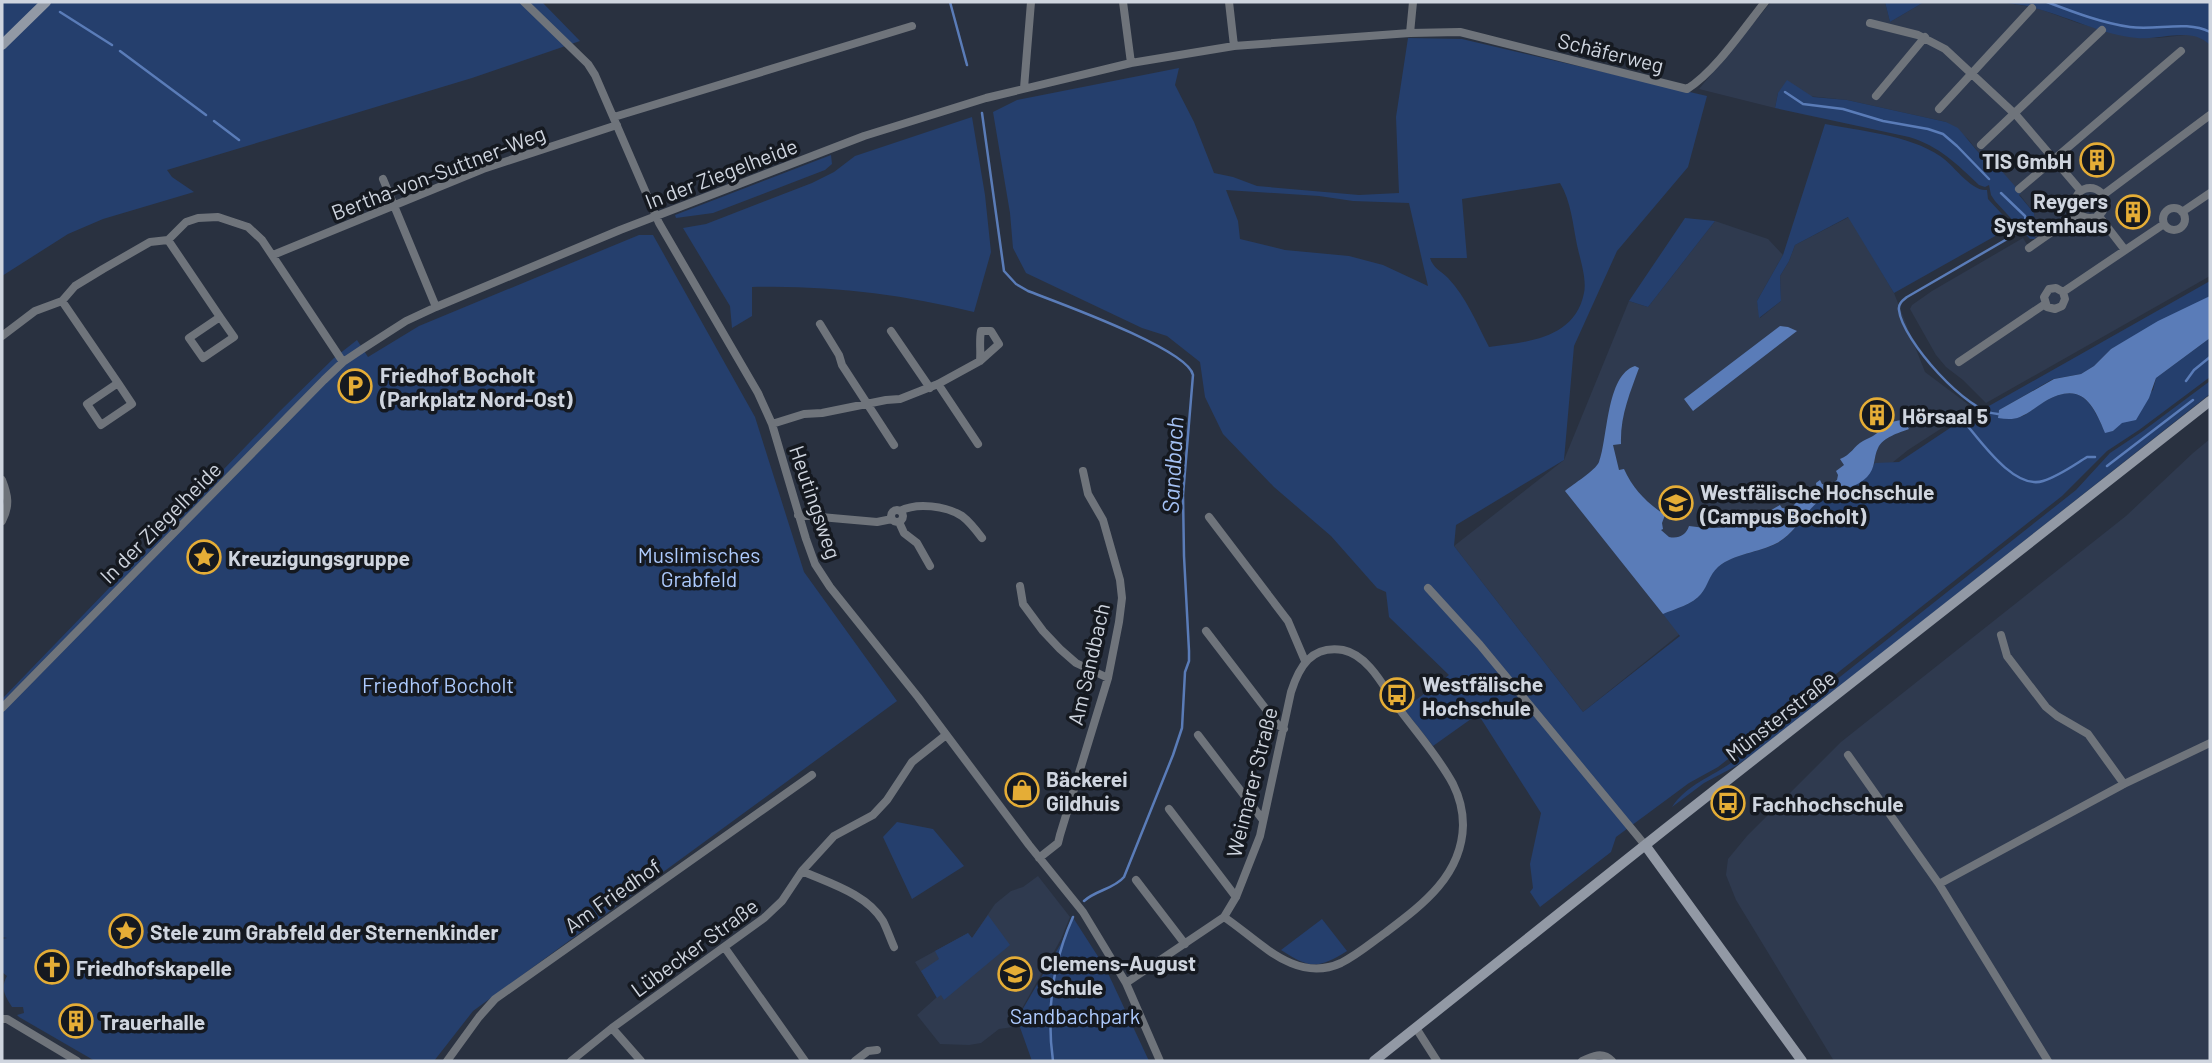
<svg xmlns="http://www.w3.org/2000/svg" width="2212" height="1063" font-family="Barlow,sans-serif">
<style>
.built{fill:#2f3a4f}
.green{fill:#253f6d;fill-rule:evenodd}
.water{fill:#5a7cb8}
.lines{fill:none;stroke-linecap:round;stroke-linejoin:round}
.stream{stroke:#5a7cb8;stroke-width:2.5}
.street{stroke:#6f747b;stroke-width:8}
.secondary{stroke:#9299a5;stroke-width:10}
.labels{text-anchor:middle;dominant-baseline:central;stroke-width:7;stroke-linejoin:round;paint-order:stroke}
.street-label{font-size:21px;fill:#cfd5df;stroke:#151920}
.poi-label{font-size:21px;font-weight:bold;fill:#cfd5df;stroke:#151920;text-anchor:start}
.park-label{font-size:21px;fill:#aecbfe;stroke:#151920}
.water-label{font-size:23px;font-style:italic;fill:#a4c1f4;stroke:#151920}
</style>
<rect width="100%" height="100%" fill="#293140"/>
<path class="built" d="M1771,2H1885L1890,22L1924,2H2001L2037,8L2078,23L2122,35L2158,38L2194,34L2207,41L2210,45V276L1986,403L1963,380L1946,367L1936,355L1910,309L1912,305L1932,291L2023,238L2031,251L2046,241L2042,235L2036,239L2031,232L2036,227L2034,213L1999,168L1979,153L1968,139L1946,122L1847,100L1778,93L1775,108L1699,89Z
M1849,217L1894,293L1925,372L1973,408L1908,450L1583,712L1454,546L1564,460L1629,301L1648,307L1715,221L1768,239L1783,255L1757,301L1760,318L1781,301L1780,276L1789,261L1795,245Z
M2210,439V1061H1834L1736,900L1726,875L1728,859L1747,836L1841,742L2126,516L2193,453Z
M1038,876L1070,917L1061,939L1016,1019L1019,1026L999,1029L981,1043L969,1045L940,1044L917,1015L937,997L915,962L968,933L972,938L995,904L1011,891L1023,887Z"/>
<path class="green" d="M2,2H542L580,41L472,78L167,170L172,177L194,192L103,219L68,234L2,276Z
M1885,2H1924L1890,22Z
M2001,2H2210V45C2192,26 2161,40 2137,38C2103,35 2071,18 2038,9C2026,5 2013,4 2001,2Z
M1408,38L1462,39L1707,96L1688,167L1617,251L1574,346L1564,460L1456,525L1454,546L1583,712L1680,636L1663,614C1675,609 1693,604 1701,594C1708,585 1709,575 1718,567C1735,553 1759,553 1778,543C1795,533 1804,513 1819,501C1842,484 1859,493 1875,463L1899,462L1950,428L2210,281V296L2204,300L2111,349L2094,366L2081,374L2053,379L1999,410L1998,418C2004,418 2014,419 2020,417C2028,415 2036,406 2044,402C2080,381 2091,401 2105,432L2113,431L2153,390L2156,378L2210,338V377L2139,430L2107,451L2062,496L1718,767L1689,783L1616,837L1611,852L1540,907L1530,892L1533,888L1530,864L1541,813L1478,714L1433,746L1404,709L1449,675L1389,617L1386,592L1377,588L1331,536L1274,487L1223,434L1205,397L1200,362L1167,336L1142,328L1026,273L1013,248L1010,213L993,112L1017,100L1179,68L1175,85L1194,122L1214,173L1233,177L1257,186L1359,195L1399,193L1396,117ZM1560,183C1571,201 1573,225 1577,245C1580,259 1587,279 1584,293C1575,339 1527,342 1489,347C1477,324 1466,297 1448,278C1441,271 1433,268 1430,258H1467L1462,199ZM1226,190L1319,196L1353,201L1409,203L1428,286L1383,265L1349,256L1285,250L1240,239L1238,221Z
M1787,80L1813,97L1847,100L1946,122L1958,128L1979,153L1999,168L2021,193L2019,195L2034,213L2036,228L2031,232L2036,239H2030L1995,201L1991,195L1989,185L1985,187L1979,185C1957,164 1939,146 1909,137L1775,108L1778,93Z
M972,117L985,195L991,252L974,312C901,294 828,285 752,287V316L732,328L730,306L683,228L706,224L812,183L834,172L855,156Z
M1825,124C1861,131 1909,135 1940,156C1953,164 1971,192 1987,190L1988,199L2013,226L1894,293L1848,217L1795,245L1789,261L1780,276L1781,301L1759,318L1757,301L1783,255Z
M831,155L832,164L825,170L713,213L676,218L675,215Z
M1685,218L1715,221L1648,307L1629,301Z
M639,235H653L755,417L804,572L897,701L473,1011L434,1061H95L19,1017L17,1015L24,1013L23,1007H12C5,996 0,988 7,976L2,972V939L7,938L2,937V699L280,411L334,358L357,340L368,357L419,326Z
M2210,381V394L1759,750L1736,766L1704,783L1672,807C1687,784 1714,776 1735,760L2076,490L2110,453L2143,431Z
M897,822L933,829L964,866L912,899L883,837Z
M988,915L1010,945L944,1000L941,995L937,998L921,971L939,959L935,951L968,933L972,938Z
M1072,916L1106,969L1149,1061H1032L1017,1019L1063,940Z
M1322,919L1347,951C1317,970 1309,968 1281,950Z"/>
<path class="water" d="M2210,296V338L2156,378L2149,398L2136,420L2122,423L2113,431L2105,433C2092,401 2080,381 2044,402C2036,407 2028,414 2020,417C2013,420 2005,419 1998,418L1999,410L2054,379L2081,374L2094,366L2111,349L2158,321Z
M1780,326L1788,327L1797,331L1693,411L1684,399Z
M1635,366L1639,368C1630,393 1620,416 1621,444L1613,445L1619,470L1624,469C1633,489 1647,503 1665,515L1662,523L1663,529L1661,530L1669,537C1679,539 1686,535 1689,526C1727,532 1748,524 1780,505L1782,508L1791,509L1797,501L1795,495L1800,492L1805,497L1815,495L1817,492L1816,483L1820,480L1822,484L1829,485L1837,480L1838,475L1836,471L1844,465L1840,459C1851,455 1854,446 1863,441C1866,439 1870,438 1873,436C1884,429 1889,420 1903,420L1909,429C1899,433 1883,437 1878,448C1873,458 1876,468 1867,477C1854,490 1833,491 1819,501C1804,513 1795,533 1777,543C1758,553 1735,553 1718,567C1709,575 1708,586 1701,594C1693,604 1675,609 1663,614L1565,491C1573,484 1595,471 1599,462C1608,439 1606,375 1635,366Z"/>
<g class="lines">
<path class="stream" d="M950,2L967,65
M2047,2C2073,12 2102,23 2130,27C2156,31 2186,20 2210,32
M60,12L112,45
M120,51L206,115
M1785,92L1803,104L1843,109L1883,121L1928,129L1943,134L1957,146L1989,179
M982,113L1004,271L1016,284L1028,291C1056,302 1188,349 1193,375L1183,495L1184,556L1189,651V661L1185,672L1182,728L1173,755L1124,877C1114,889 1096,890 1084,901
M214,121L239,140
M2186,381L2194,370L2210,357
M1998,414C1968,414 1902,340 1899,310C1898,304 1902,301 1907,297L2014,235L2024,227L2026,222L2025,216L2001,193
M1966,424C1982,443 2015,490 2043,481C2059,476 2074,465 2087,457H2095
M1907,425C1921,419 1941,405 1955,416
M2107,466L2193,400
M1053,1061C1046,1010 1052,964 1073,917"/>
<path class="street" d="M524,2L588,64L595,75L659,223L758,393L772,424L806,539L815,564L830,587L918,697L1029,845L1083,912L1126,983L1160,1061
M1123,2L1131,63
M1229,2L1234,46
M1870,23L1918,35L1945,49L2017,116L2081,191
M1410,33L1413,2
M1024,88L1031,2
M1876,96L1925,37
M1939,109L2032,8
M614,117L912,26
M1981,145L2102,30
M383,179L436,307
M2075 203a15 15 0 1 1 30 0a15 15 0 1 1-30 0Z
M2019,189L2181,51
M2103,195L2210,115
M2163 219a11 11 0 1 1 22 0a11 11 0 1 1-22 0Z
M2182,212L2210,193
M2098,215L2125,250
M168,240L220,317L189,338L203,358L234,337L220,317
M2029,248L2079,213
M273,255L483,169L617,125
M2063,292L2065,299L2062,306L2055,309L2047,307L2044,297L2049,289L2056,288L2063,292L2164,224
M62,301L118,383L87,404L101,425L132,404L118,383
M820,324L839,355L842,365L894,445
M891,331L930,388
M2,336L35,311L62,301L75,286L103,269L150,242L168,240L186,222L198,218L218,217L248,227L262,240L343,362
M1959,362L2045,304
M938,384L978,444
M772,424L804,414L822,413L886,400L900,399L938,384L980,361L999,344L991,331H981C979,341 981,350 980,361
M2,480C8,495 10,506 2,521
M891 516a6 6 0 1 1 12 0a6 6 0 1 1-12 0Z
M900,511C917,502 946,506 962,516C970,522 976,530 982,538
M798,515L877,522L892,519
M1209,517L1288,621L1305,661
M899,522L904,533L917,543L930,566
M1020,586L1023,604L1043,631L1060,649L1076,663L1108,678
M1428,588L1480,645L1645,845
M1206,631L1278,725L1284,729
M2001,635L2007,656L2046,707L2057,716L2088,734L2124,784
M2,708L324,380L343,362L364,348L406,321L436,307L620,230L864,136L986,98L1131,63L1234,46L1410,33L1460,32L1687,89C1715,72 1744,28 1765,2
M1198,735L1263,820
M1848,755L1939,884L2124,784L2210,743
M1169,809L1236,897
M1039,858L1058,843L1060,835L1108,678L1119,622L1122,598L1120,580L1103,520L1088,494L1083,471
M802,871C829,883 867,894 883,921C887,929 890,938 894,947
M1136,880L1185,944
M1939,884L2048,1061
M725,948L805,1061
M1126,983L1224,917L1236,897L1260,836L1291,692C1299,667 1311,645 1343,650C1368,655 1384,687 1397,706C1416,732 1438,756 1453,784C1459,796 1463,812 1463,825C1462,876 1422,905 1385,933C1371,943 1357,955 1341,963C1295,984 1260,941 1224,917
M2,1019H7L77,1061
M612,1028L641,1061
M1416,1028L1437,1061
M447,1061L479,1017L495,999L812,775
M571,1061L612,1028L764,918L782,901L802,871L834,836L873,815L887,800L912,762L946,735
M855,1061L868,1051L877,1050
M1582,1061C1592,1056 1603,1051 1612,1061"/>
<path class="secondary" d="M2,45L46,2
M1645,845L1802,1061
M1374,1061L1664,830L2210,401"/>
</g>
<defs>
<symbol id="building-ring" viewBox="-11 -11 22 22"><circle r="9.5" fill="#151920" stroke="#e5ad36" stroke-width="1.5"/><path d="M-4-6H4V6H1V3H-1V6H-4ZM-2.5-4.3h1.7v1.8h-1.7ZM.8-4.3h1.7v1.8H.8ZM-2.5-1h1.7V.8h-1.7ZM.8-1h1.7V.8H.8Z" fill="#e5ad36"/></symbol>
<symbol id="parking-ring" viewBox="-11 -11 22 22"><circle r="9.5" fill="#151920" stroke="#e5ad36" stroke-width="1.5"/><path d="M-3.5-5.5H1a3.5 3.5 0 0 1 0 7H-1V5.5H-3.5ZM-1-3.4V-.6H.8a1.4 1.4 0 0 0 0-2.8Z" fill="#e5ad36"/></symbol>
<symbol id="university-ring" viewBox="-11 -11 22 22"><circle r="9.5" fill="#151920" stroke="#e5ad36" stroke-width="1.5"/><path d="M0-5L7-2L0 1L-7-2ZM-4 1L0 2.5L4 1V4Q0 6-4 4Z" fill="#e5ad36"/></symbol>
<symbol id="sight-ring" viewBox="-11 -11 22 22"><circle r="9.5" fill="#151920" stroke="#e5ad36" stroke-width="1.5"/><path d="M0-6L1.8-2.2L6-1.7L2.9 1.2L3.7 5.4L0 3.3L-3.7 5.4L-2.9 1.2L-6-1.7L-1.8-2.2Z" fill="#e5ad36"/></symbol>
<symbol id="bus-ring" viewBox="-11 -11 22 22"><circle r="9.5" fill="#151920" stroke="#e5ad36" stroke-width="1.5"/><path d="M-5-6H5V4H4V6H2V4H-2V6H-4V4H-5ZM-3.5-4V0h7V-4ZM-3.5 1.2v1.5H-2V1.2ZM2 1.2v1.5H3.5V1.2Z" fill="#e5ad36"/></symbol>
<symbol id="shop-ring" viewBox="-11 -11 22 22"><circle r="9.5" fill="#151920" stroke="#e5ad36" stroke-width="1.5"/><path d="M-5-2.5h2.3a2.7 3.5 0 0 1 5.4 0H5L5.5 6h-11ZM-1.5-2.5h3a1.5 2.3 0 0 0-3 0Z" fill="#e5ad36"/></symbol>
<symbol id="church-ring" viewBox="-11 -11 22 22"><circle r="9.5" fill="#151920" stroke="#e5ad36" stroke-width="1.5"/><path d="M-1.2-6h2.4v3.5h3.3v2.4h-3.3V6h-2.4V-.1h-3.3v-2.4h3.3Z" fill="#e5ad36"/></symbol>
<symbol id="school-ring" viewBox="-11 -11 22 22"><circle r="9.5" fill="#151920" stroke="#e5ad36" stroke-width="1.5"/><path d="M0-5L7-2L0 1L-7-2ZM-4 1L0 2.5L4 1V4Q0 6-4 4Z" fill="#e5ad36"/></symbol>
</defs>
<g fill-rule="evenodd">
<use href="#building-ring" x="2078" y="141" width="38" height="38"/>
<use href="#building-ring" x="2114" y="193" width="38" height="38"/>
<use href="#parking-ring" x="336" y="367" width="38" height="38"/>
<use href="#building-ring" x="1858" y="396" width="38" height="38"/>
<use href="#university-ring" x="1657" y="484" width="38" height="38"/>
<use href="#sight-ring" x="185" y="538" width="38" height="38"/>
<use href="#bus-ring" x="1378" y="676" width="38" height="38"/>
<use href="#shop-ring" x="1003" y="771" width="38" height="38"/>
<use href="#bus-ring" x="1709" y="784" width="38" height="38"/>
<use href="#sight-ring" x="107" y="912" width="38" height="38"/>
<use href="#church-ring" x="33" y="948" width="38" height="38"/>
<use href="#school-ring" x="996" y="955" width="38" height="38"/>
<use href="#building-ring" x="57" y="1002" width="38" height="38"/>
</g>
<g class="labels">
<g class="street-label">
<text transform="translate(1611 52) rotate(14)">Schäferweg</text>
<text transform="translate(438 172) rotate(-21)">Bertha-von-Suttner-Weg</text>
<text transform="translate(721 173) rotate(-21)">In der Ziegelheide</text>
<text transform="translate(816 502) rotate(71)">Heutingsweg</text>
<text transform="translate(160 522) rotate(-45)">In der Ziegelheide</text>
<text transform="translate(1088 664) rotate(-77)">Am Sandbach</text>
<text transform="translate(1780 715) rotate(-38)">Münsterstraße</text>
<text transform="translate(1251 782) rotate(-76)">Weimarer Straße</text>
<text transform="translate(612 895) rotate(-35)">Am Friedhof</text>
<text transform="translate(694 947) rotate(-36)">Lübecker Straße</text>
</g>
<g class="poi-label">
<text x="2072" y="160" text-anchor="end">TIS GmbH</text>
<text x="2108" y="200" text-anchor="end">Reygers<tspan x="2108" dy="24">Systemhaus</tspan></text>
<text x="380" y="374">Friedhof Bocholt<tspan x="380" dy="24">(Parkplatz Nord-Ost)</tspan></text>
<text x="1902" y="415">Hörsaal 5</text>
<text x="1700" y="491">Westfälische Hochschule<tspan x="1700" dy="24">(Campus Bocholt)</tspan></text>
<text x="228" y="557">Kreuzigungsgruppe</text>
<text x="1422" y="683">Westfälische<tspan x="1422" dy="24">Hochschule</tspan></text>
<text x="1046" y="778">Bäckerei<tspan x="1046" dy="24">Gildhuis</tspan></text>
<text x="1752" y="803">Fachhochschule</text>
<text x="150" y="931">Stele zum Grabfeld der Sternenkinder</text>
<text x="1040" y="962">Clemens-August<tspan x="1040" dy="24">Schule</tspan></text>
<text x="76" y="967">Friedhofskapelle</text>
<text x="100" y="1021">Trauerhalle</text>
</g>
<g class="park-label">
<text x="699" y="554">Muslimisches<tspan x="699" dy="24">Grabfeld</tspan></text>
<text x="438" y="684">Friedhof Bocholt</text>
<text x="1075" y="1015">Sandbachpark</text>
</g>
<g class="water-label">
<text transform="translate(1172 465) rotate(-87)">Sandbach</text>
</g>
</g>
<rect width="2212" height="1063" fill="none" stroke="#cfd5df" stroke-width="7"/>
</svg>
